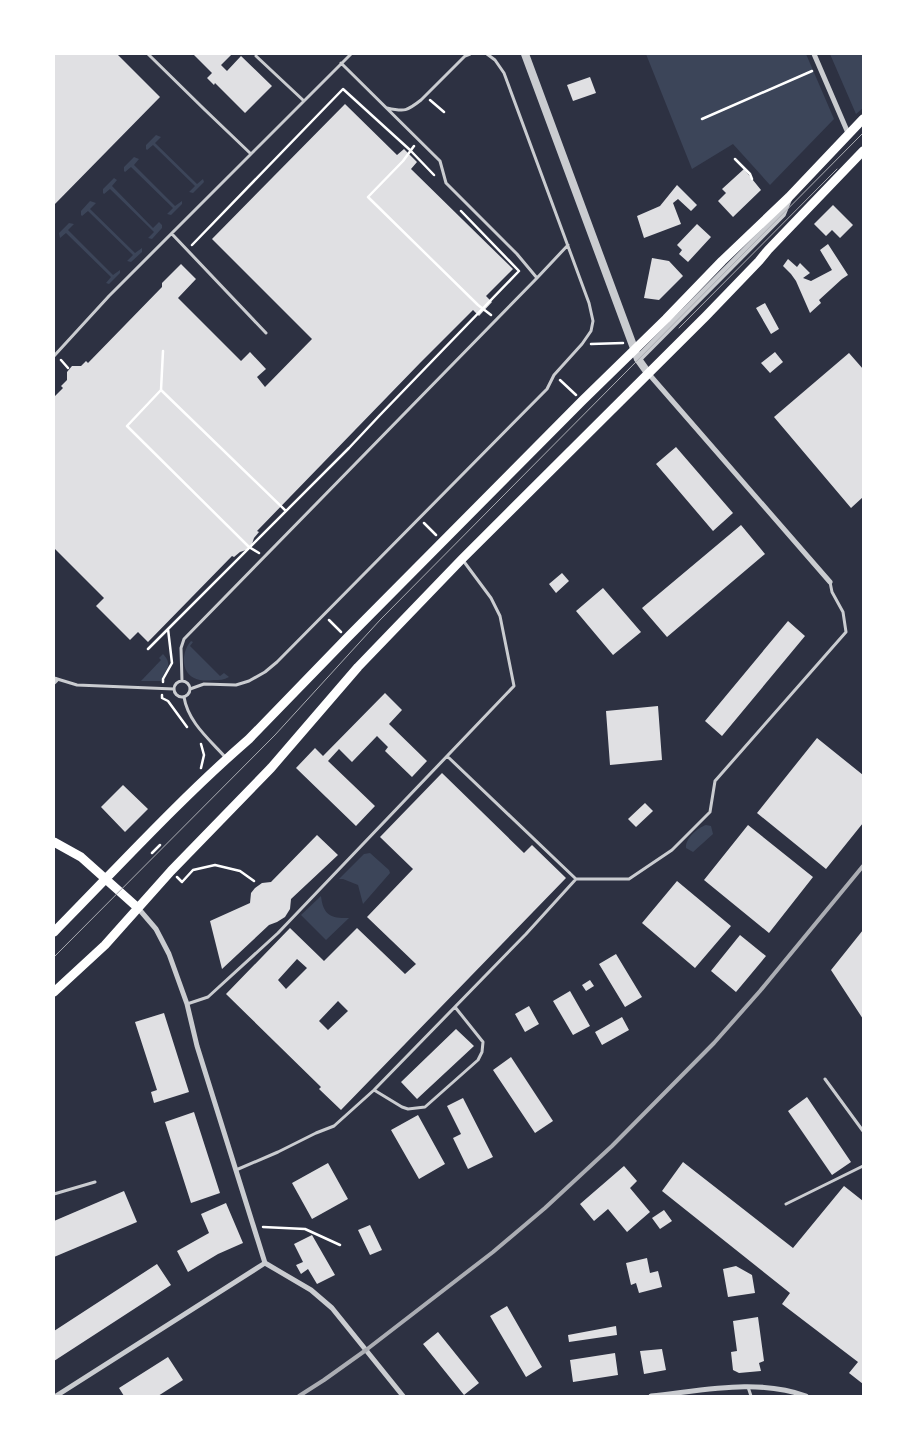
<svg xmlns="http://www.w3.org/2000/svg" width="917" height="1450" font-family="Montserrat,sans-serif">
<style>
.green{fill:#3c4559}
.building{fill:#e0e0e3;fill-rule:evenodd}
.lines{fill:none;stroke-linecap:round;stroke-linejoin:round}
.path{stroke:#fff;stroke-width:2.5}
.service{stroke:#caccd0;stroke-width:3}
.minor{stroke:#caccd0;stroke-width:5}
.tertiary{stroke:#caccd0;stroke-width:8}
.primary{stroke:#fff;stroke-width:9}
.tram{stroke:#abadb3;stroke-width:1}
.rail{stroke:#abadb3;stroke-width:4}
</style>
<rect width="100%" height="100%" fill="#2d3142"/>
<path class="green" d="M646,54H806L834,119L770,185L733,144L692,169Z
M830,54H863V108L856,114Z
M156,135L161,137L155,143L197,184L203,179L204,182L193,193L189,192L195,186L153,145L147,150L146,149V145Z
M134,157L139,159L134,165L175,206L182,201V204L171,215L167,214L173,208L131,167L125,172L124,171V167Z
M114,178L117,180L112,186L153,228L159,222L162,225V228L152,239L148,238L154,232L110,189L104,194L103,193V189Z
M90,201L96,203L90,209L135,253L142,248V252L131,262L127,261L133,255L88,211L82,216L81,215V211Z
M69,223L74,224L68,230L113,275L120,270V273L109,284L106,283L111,277L66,233L60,238L59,233Z
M191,641L193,642L190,646L220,676L224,673L229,677C224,680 219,680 214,680C207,681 200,681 194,678C180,671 182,651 191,641Z
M163,654C174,666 165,669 161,681H141L161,660L159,658Z
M706,825L711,826L713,834L693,852L686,848C685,839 697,828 706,825Z
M370,853L389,870L390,873L363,904L358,885L343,879H339L364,854Z
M321,896C323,914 330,919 349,918L326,940L301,915Z"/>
<path class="building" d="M54,54H117L160,97L54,205Z
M193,54H232L221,65L227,71L241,56L272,86L245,113L215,83L214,85L207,78L212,73Z
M590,77L596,93L573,101L567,85Z
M345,104L397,155L404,149L417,162L411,169L513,269L486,296L492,302L479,316L473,310L420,363L257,531L259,532L254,538L252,544L246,550L240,552L234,557L232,556L148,642L138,632L130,640L96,606L104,598L54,548V397L63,388L61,386L67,380V372L72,366H81L86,361L88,363L162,287V283L181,264L196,279L178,298L241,361L250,352L266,369L257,377L265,387L312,339L212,239Z
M744,169L761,190L733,217L718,201L726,193L722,189Z
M677,185L697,205L691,211L678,199L673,203L681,224L644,238L637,216L660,206Z
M833,205L853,225L840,238L832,230L826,236L814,224Z
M697,224L711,237L688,262L679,254L682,250L677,245Z
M828,244L848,275L842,279L819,300L821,303L810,313L796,281L791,274L783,266L788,259L797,267L800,263L810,273L803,278L811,281L832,270L820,250Z
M652,258L669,261L683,276L659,300L644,298Z
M765,303L779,329L771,334L756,308Z
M775,352L783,362L770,373L761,363Z
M849,353L863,369V497L851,508L774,417Z
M676,447L733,513L713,531L656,464Z
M741,525L765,554L667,637L642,608Z
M562,573L569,581L556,593L549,584Z
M603,588L641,632L613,655L576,611Z
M788,621L805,636L722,736L705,721Z
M385,693L402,710L389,724L427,761L412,777L385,751L388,747L377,736L352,762L339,749L328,761L375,806L356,826L296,768L315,748L323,756Z
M658,706L662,760L610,765L606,711Z
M817,738L863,775V823L826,869L757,813Z
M442,773L524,853L532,845L566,878L341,1110L319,1089L321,1087L226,994L290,928L324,961L357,928L405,974L416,964L367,917L413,869L380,837ZM297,959L307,968L286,989L278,980ZM338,1001L348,1011L328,1030L319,1021Z
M123,785L148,809L125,832L101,807Z
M645,803L653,811L636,827L628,819Z
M748,825L813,877L769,933L704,880Z
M317,835L338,855L291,899L290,909L285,917L277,922L269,925L222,969L210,921L250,903L251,893L255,888L262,883L271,882Z
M677,881L731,926L695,968L642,923Z
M863,930V1019L831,970Z
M740,935L766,956L736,992L711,971Z
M616,954L642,997L625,1007L599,964Z
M590,980L594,986L586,991L582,985Z
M570,991L590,1026L573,1035L553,1001Z
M529,1006L539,1024L525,1032L515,1014Z
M164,1013L189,1092L154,1103L151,1092L157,1090L135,1022Z
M622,1017L629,1030L602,1045L595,1032Z
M456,1029L474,1046L417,1099L401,1082Z
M511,1057L553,1121L535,1133L493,1070Z
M807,1097L851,1162L832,1175L788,1111Z
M463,1098L493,1157L468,1169L453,1138L461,1134L447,1106Z
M194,1112L220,1193L191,1203L165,1122Z
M418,1115L445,1164L419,1179L391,1130Z
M683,1162L793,1248L844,1186L863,1201V1384L849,1373L858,1362L782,1304L790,1293L662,1191Z
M328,1163L348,1199L312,1219L292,1183Z
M624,1166L637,1181L630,1188L650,1212L627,1232L608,1209L594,1221L580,1204Z
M124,1191L137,1222L54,1257V1221Z
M226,1203L243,1243L218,1254L188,1272L177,1251L209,1233L201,1214Z
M664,1210L672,1221L660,1229L652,1218Z
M370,1225L382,1250L370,1255L358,1230Z
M312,1235L335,1275L317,1284L308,1269L301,1274L296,1265L303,1262L294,1244Z
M647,1258L650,1273L658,1271L662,1287L639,1293L636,1283L631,1285L626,1263Z
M157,1264L171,1285L54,1361V1331Z
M736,1266L752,1275L755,1293L728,1297L723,1269Z
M507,1306L542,1367L526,1377L490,1316Z
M758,1317L764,1361L759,1363L761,1371L739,1373L733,1370L731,1352L737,1351L733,1321Z
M616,1326L617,1335L569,1342L568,1335Z
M438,1332L479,1383L464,1395L423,1344Z
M662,1349L666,1370L644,1374L640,1351Z
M615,1353L618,1375L573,1382L570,1360Z
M168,1357L183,1380L158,1396H124L119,1388Z"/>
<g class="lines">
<path class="path" d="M430,100L444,112
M702,119L812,71
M414,146L403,161L368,197L478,305L491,315
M735,159L750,174L752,179
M192,245L343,89L410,150L434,175
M591,344L623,343
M61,360L68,368
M560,380L576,395
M161,390L163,351
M424,523L436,535
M259,553L249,547L127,426L161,390L286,511
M329,620L341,632
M148,649L168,629
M163,682V679L172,663L168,629L349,448L380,415L519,271L461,211
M162,695V698L168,701L187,727
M201,768L204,755L201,744
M152,853L160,845
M177,877L182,882L193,870L215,865L240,871L254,881
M263,1227L305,1229L340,1245"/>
<path class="service" d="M148,54L204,109L251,154
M256,56L304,101
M341,63L440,161L446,183L517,254L537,278L568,245
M387,108C405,112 407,111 421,100L465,56L470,54
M172,234L266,333
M54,356L109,296L351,54
M54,678L77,685L174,689
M182,681L181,648L184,639L537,278
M174 689a8 8 0 1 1 16 0a8 8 0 1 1-16 0Z
M190,689L204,684L236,685L249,681L265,672L277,662L547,389L554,375L582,344L591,331L593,321L589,303L504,73L495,60L487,54
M184,697C188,722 209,739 226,758
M447,756L576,879H629L672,850L710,812L715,781L846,632L843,612L832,592L830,582
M187,1004L208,997L278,933L514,686L500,616L491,598L462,559
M825,1079L863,1131
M374,1090L402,1107L408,1109L425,1107L478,1060L482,1052L483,1042L455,1007
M236,1170L278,1152L316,1133L334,1126L374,1090L526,934L576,879
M54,1194L95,1182
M786,1204L863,1166
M748,1387L751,1396"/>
<path class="minor" d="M814,54L848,133
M648,373L830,582
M54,682L56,680
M138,908L156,929L169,954L187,1004L197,1046L265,1263
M265,1263L311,1290L332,1308L403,1396
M56,1396L265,1263
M651,1396C701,1391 757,1378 806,1396"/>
<path class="tertiary" d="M525,54L638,359L648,373
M638,359L782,214L788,199"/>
<path class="primary" d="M54,842L81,857L138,908
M54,932C118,867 180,799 249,739L347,638L582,401L666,319L722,261L789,197L863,119
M54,992L105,945L171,871L271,768L358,667L462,559L706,316L759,261L768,250L863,151"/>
<path class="tram" d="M679,328L837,169
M54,957L275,735L380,620L863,133"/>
<path class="rail" d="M299,1396L324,1380L366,1350L493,1252L545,1208L612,1146L714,1043L760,991L863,866"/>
</g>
<rect width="917" height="1450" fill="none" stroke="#ffffff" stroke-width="110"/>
</svg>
